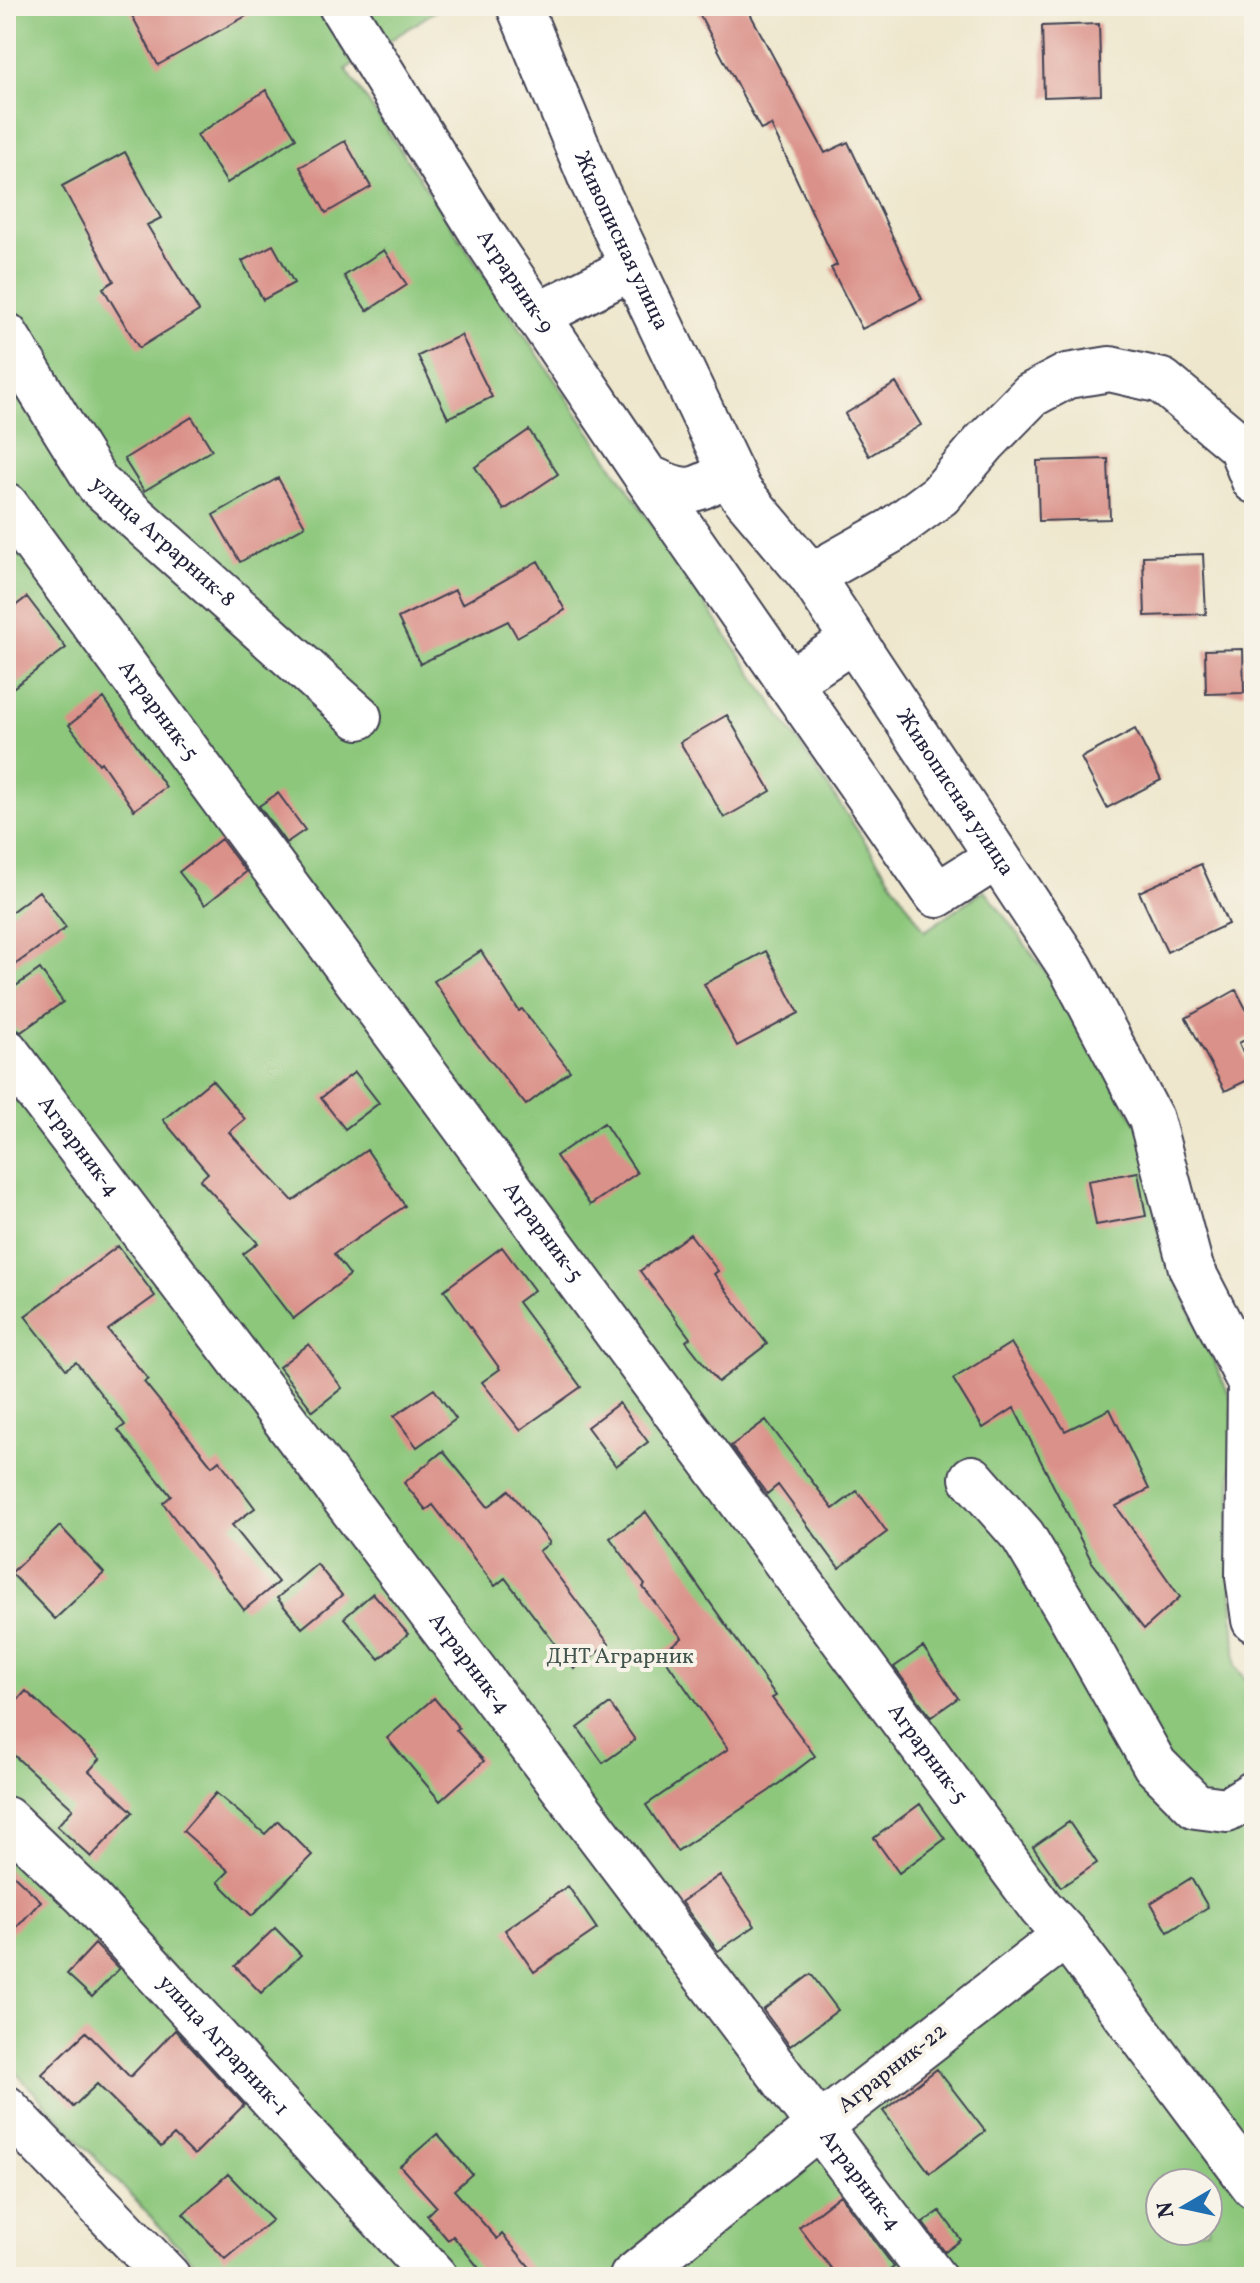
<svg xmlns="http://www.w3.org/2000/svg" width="1260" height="2283" font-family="Vollkorn,serif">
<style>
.green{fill:#8cc77c;stroke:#57745c;stroke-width:2;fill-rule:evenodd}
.building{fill:#da9189}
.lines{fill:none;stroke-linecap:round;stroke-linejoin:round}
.minor-casing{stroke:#414051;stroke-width:48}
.minor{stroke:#fff;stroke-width:44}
.labels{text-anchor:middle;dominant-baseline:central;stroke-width:8;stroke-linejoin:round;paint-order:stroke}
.street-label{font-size:22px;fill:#22223b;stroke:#f7f3e8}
.park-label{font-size:22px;fill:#42544e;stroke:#f7f3e8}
</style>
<rect width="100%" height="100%" fill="#f7f3e8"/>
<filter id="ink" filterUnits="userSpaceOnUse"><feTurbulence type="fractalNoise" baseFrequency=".0125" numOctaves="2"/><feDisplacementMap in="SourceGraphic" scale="16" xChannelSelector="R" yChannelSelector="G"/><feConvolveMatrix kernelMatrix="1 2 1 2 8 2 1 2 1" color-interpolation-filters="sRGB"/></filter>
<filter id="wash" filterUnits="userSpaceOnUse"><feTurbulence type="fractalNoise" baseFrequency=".006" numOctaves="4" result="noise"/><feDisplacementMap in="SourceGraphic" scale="32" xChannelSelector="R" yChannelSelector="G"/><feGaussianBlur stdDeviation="1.8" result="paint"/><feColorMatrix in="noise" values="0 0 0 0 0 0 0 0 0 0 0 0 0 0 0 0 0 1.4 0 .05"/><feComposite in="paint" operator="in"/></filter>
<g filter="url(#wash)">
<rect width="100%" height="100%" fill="#eee7cd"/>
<path class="green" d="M6,6H443L346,69L925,931L985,890L1058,989L1148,1143L1174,1275L1233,1403L1230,1559L1236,1667L1254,1689V2277H207L6,2062ZM1160,2183H1208V2231H1160Z"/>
<g id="blocks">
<path class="building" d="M127,6H264L158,65Z
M695,6H746L825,153L848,142L922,299L862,329L831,268L837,265L771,125L761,130Z
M1099,24L1101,95L1044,97L1042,26Z
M266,90L296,138L227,183L197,135Z
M345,141L371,187L326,213L300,167Z
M125,152L161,218L147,225L199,311L139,348L103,288L114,281L62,186Z
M273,245L294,283L263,300L242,261Z
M384,250L407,285L367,311L344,276Z
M461,335L492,397L448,418L418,356Z
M896,383L921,425L869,456L845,414Z
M192,417L212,450L144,491L124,459Z
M529,430L558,474L504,510L475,467Z
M1108,459L1110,519L1039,521L1037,461Z
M278,478L305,526L240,562L213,515Z
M1203,554L1206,614L1145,616L1143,556Z
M538,561L565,610L517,637L508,621L420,664L398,618L455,590L462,604Z
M27,597L66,648L6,693V613Z
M1243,649L1244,693L1206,694L1205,650Z
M104,698L166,787L134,810L101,762L99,764L69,725Z
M727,715L771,791L724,818L680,742Z
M1135,729L1161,780L1107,808L1081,758Z
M278,793L305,830L286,843L259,806Z
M221,839L246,872L205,905L179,872Z
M1201,864L1228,924L1167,952L1139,892Z
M39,891L66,928L6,971V916Z
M481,951L519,1011L522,1009L570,1071L526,1105L467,1031L434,981Z
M766,951L799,1013L737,1046L704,984Z
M40,969L63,1002L21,1032L13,1027L6,1018V993Z
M1236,990L1254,1024V1035L1239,1043L1254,1077L1225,1091L1186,1018Z
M355,1072L379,1103L345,1129L321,1098Z
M212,1080L245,1119L229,1132L293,1201L367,1150L405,1206L334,1254L350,1275L293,1319L243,1254L258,1243L200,1180L208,1173L163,1120Z
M604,1123L637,1173L590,1205L556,1156Z
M1138,1172L1146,1216L1096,1225L1088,1181Z
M690,1234L718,1271L714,1274L767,1344L718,1382L686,1341L690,1338L640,1271Z
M118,1246L155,1296L108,1330L148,1379L144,1382L212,1466L219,1460L255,1508L232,1525L278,1582L244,1610L163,1503L171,1496L118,1430L125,1425L76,1362L66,1369L25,1316Z
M502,1247L534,1290L518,1302L581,1387L520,1430L482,1382L500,1369L444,1290Z
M1011,1343L1065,1431L1110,1409L1149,1489L1116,1506L1180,1597L1144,1629L1092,1562L1014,1408L983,1428L953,1379Z
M309,1344L342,1388L313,1411L279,1367Z
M434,1389L456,1419L417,1447L394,1416Z
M619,1403L648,1442L616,1466L587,1427Z
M766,1420L833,1509L857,1491L887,1532L839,1568L778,1485L767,1494L731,1446Z
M443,1451L488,1507L509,1490L550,1543L539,1551L609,1644L574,1669L505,1578L495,1586L433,1505L426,1510L404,1483Z
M646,1512L776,1696L772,1698L815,1756L769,1791L677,1851L646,1805L728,1749L661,1653L682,1638L643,1587L645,1585L610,1538Z
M60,1526L104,1573L55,1619L11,1573Z
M317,1564L342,1595L302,1628L277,1598Z
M373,1593L408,1634L379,1659L344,1618Z
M923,1647L958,1698L931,1717L894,1667Z
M26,1691L100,1759L89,1771L133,1812L91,1857L57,1826L73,1809L6,1748V1713Z
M434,1698L459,1728L456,1730L484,1761L440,1801L387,1738Z
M610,1704L635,1740L603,1763L578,1728Z
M216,1793L265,1834L278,1821L312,1855L252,1916L218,1882L229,1871L183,1831Z
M920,1804L945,1839L899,1873L874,1838Z
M1069,1822L1097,1863L1061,1887L1033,1847Z
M6,1868L41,1901L6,1939Z
M720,1875L755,1926L718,1951L681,1902Z
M1191,1878L1208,1907L1168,1932L1151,1903Z
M568,1886L597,1929L534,1972L505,1930Z
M275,1928L301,1955L261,1993L235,1966Z
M95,1944L119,1969L92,1997L67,1974Z
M811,1974L838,2010L790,2046L763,2010Z
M175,2030L244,2105L194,2155L174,2135L161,2147L97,2084L73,2107L42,2074L86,2032L130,2077Z
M937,2069L985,2131L930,2173L883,2111Z
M437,2134L472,2174L454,2190L497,2239L502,2234L538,2277H486L453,2236L448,2240L427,2215L436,2206L400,2166Z
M228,2174L272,2220L225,2259L183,2214Z
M840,2195L894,2267L881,2277H838L799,2227Z
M940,2211L961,2240L945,2252L923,2223Z"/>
</g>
</g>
<g filter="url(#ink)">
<use href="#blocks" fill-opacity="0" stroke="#414051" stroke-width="2"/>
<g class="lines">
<defs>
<g id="minor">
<path id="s1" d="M341,6L484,236L646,476C687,496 692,494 730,471"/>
<path id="s2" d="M519,6L591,179L740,492L811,576L1071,968L1151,1119L1191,1268L1250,1383L1248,1577L1254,1620"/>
<path d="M537,316L633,267"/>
<path id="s3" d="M6,335L98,484L359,717"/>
<path d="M646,476L937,895L997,857"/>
<path id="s4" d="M6,505L1041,1908L1066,1935L818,2127L632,2277"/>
<path d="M811,576L891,531L940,495L985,442L1031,395L1067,376L1110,369L1162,381L1240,446L1254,481"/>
<path d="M788,683L853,640"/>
<path id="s5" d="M6,1051L933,2277"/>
<path d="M972,1478L1023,1536L1072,1618L1155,1765L1196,1806L1227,1810L1254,1793"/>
<path id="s6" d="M6,1819L86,1896L435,2277"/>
<path d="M1066,1935L1254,2186"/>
<path d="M6,2108L168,2277"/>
</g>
</defs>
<use href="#minor" class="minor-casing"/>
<use href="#minor" class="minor"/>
</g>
</g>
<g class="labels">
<g class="street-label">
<text stroke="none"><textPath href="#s2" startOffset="256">Живописная улица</textPath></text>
<text stroke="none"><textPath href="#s1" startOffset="326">Аграрник-9</textPath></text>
<text stroke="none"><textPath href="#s3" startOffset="262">улица Аграрник-8</textPath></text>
<text stroke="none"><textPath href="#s4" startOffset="256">Аграрник-5</textPath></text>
<text stroke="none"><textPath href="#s2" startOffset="904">Живописная улица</textPath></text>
<text stroke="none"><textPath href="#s5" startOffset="120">Аграрник-4</textPath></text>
<text stroke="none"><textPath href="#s4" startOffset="904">Аграрник-5</textPath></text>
<text stroke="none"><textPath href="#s5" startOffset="768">Аграрник-4</textPath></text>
<text stroke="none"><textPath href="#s4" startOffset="1552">Аграрник-5</textPath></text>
<text stroke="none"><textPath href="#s6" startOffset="314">улица Аграрник-1</textPath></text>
<text transform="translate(893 2069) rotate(-38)">Аграрник-22</text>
<text stroke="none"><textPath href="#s5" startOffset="1416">Аграрник-4</textPath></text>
</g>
<g class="park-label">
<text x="620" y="1657">ДНТ Аграрник</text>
</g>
</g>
<rect width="1260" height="2283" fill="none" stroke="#f7f3e8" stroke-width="32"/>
<g transform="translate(1184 2207) rotate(261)"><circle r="38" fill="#f7f3e8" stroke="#a29fa3" stroke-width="2"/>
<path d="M0-6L14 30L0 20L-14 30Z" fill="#1f6fb2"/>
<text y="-12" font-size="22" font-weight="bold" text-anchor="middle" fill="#22223b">N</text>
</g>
</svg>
